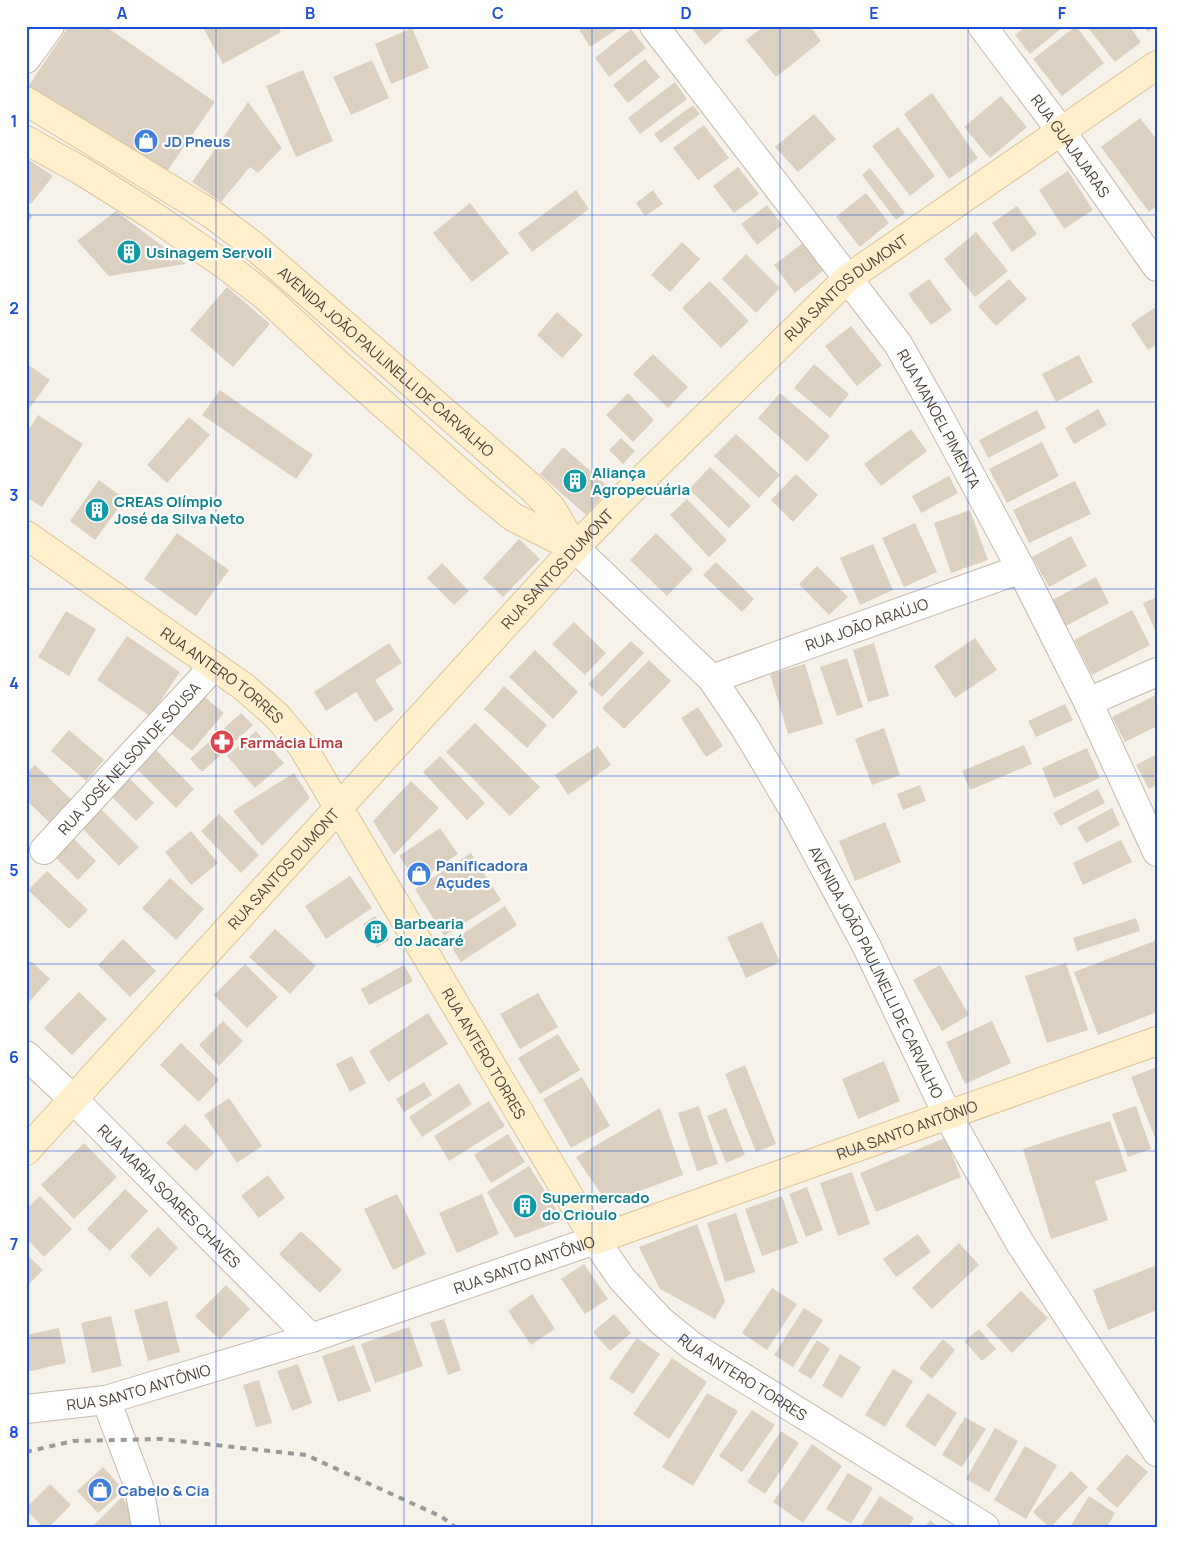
<svg xmlns="http://www.w3.org/2000/svg" width="1183" height="1553" font-family="Manrope,sans-serif">
<style>
.building{fill:#dcd0c0}
.lines{fill:none;stroke-linecap:round;stroke-linejoin:round}
.street-casing{stroke:#c3b9ab;stroke-width:30}
.secondary-casing{stroke:#dbc494;stroke-width:30}
.street{stroke:#fff;stroke-width:28}
.secondary{stroke:#ffefcb;stroke-width:28}
.rail{stroke:#999;stroke-width:4;stroke-dasharray:6 6;stroke-linecap:butt}
.grid{fill:none;stroke:#1d4ed8;stroke-width:1;stroke-opacity:0.55}
.labels{text-anchor:middle;dominant-baseline:central;stroke-width:4.5;stroke-linejoin:round;paint-order:stroke}
.shop-label{font-size:15px;font-weight:bold;fill:#366cbe;stroke:#fff;text-anchor:start}
.street-label{font-size:15px;fill:#4b4236;stroke:#fff}
.culture-label{font-size:15px;font-weight:bold;fill:#0d838f;stroke:#fff;text-anchor:start}
.health-label{font-size:15px;font-weight:bold;fill:#be3a42;stroke:#fff;text-anchor:start}
.neatline{fill:none;stroke:#1d4ed8;stroke-width:2}
.grid-label{font-size:16px;text-anchor:middle;font-weight:bold;fill:#1d4ed8}
</style>
<rect width="100%" height="100%" fill="#f6f2e9"/>
<path class="building" d="M69,26H105L215,102L161,180L27,88Z
M202,26H278L281,32L223,64Z
M577,26H622L590,47Z
M690,26H727L705,45Z
M764,26H810L821,41L776,77L746,40Z
M1026,26H1064L1030,54L1015,35Z
M1076,26L1104,63L1062,96L1033,59Z
M1091,26H1129L1141,42L1115,62L1088,28Z
M1144,26H1155L1148,32Z
M412,28L429,68L391,84L375,44Z
M631,29L646,48L609,77L595,58Z
M645,59L660,77L628,103L613,85Z
M372,60L389,98L351,115L333,77Z
M303,70L333,141L296,157L266,86Z
M675,82L687,99L640,134L628,118Z
M932,93L978,158L949,179L904,114Z
M1001,96L1027,127L990,158L964,127Z
M248,102L282,148L258,173L250,167L221,202L192,182Z
M693,105L700,114L661,143L654,134Z
M814,114L836,139L798,172L775,147Z
M1140,118L1157,140V206L1149,212L1101,147Z
M704,125L729,158L698,180L673,148Z
M898,127L935,176L910,196L872,146Z
M26,158L53,176L31,204L26,201Z
M738,167L759,194L734,213L713,186Z
M870,168L905,213L896,220L862,175Z
M1068,171L1093,210L1064,229L1039,190Z
M576,190L589,209L532,252L518,233Z
M653,190L663,204L645,216L636,203Z
M866,193L889,223L860,247L836,217Z
M470,203L509,253L472,282L433,233Z
M767,205L782,225L757,245L741,224Z
M1017,206L1037,234L1012,252L992,223Z
M26,211L33,216L26,225Z
M116,211L186,264L109,276L77,241Z
M976,232L1008,271L975,297L944,259Z
M682,242L700,259L670,292L651,275Z
M803,243L823,271L795,293L774,265Z
M746,254L780,288L756,313L722,279Z
M929,279L952,310L931,325L908,294Z
M1009,279L1027,299L996,326L978,306Z
M710,281L749,321L721,348L682,308Z
M227,287L270,324L233,367L190,330Z
M1154,308L1157,311V344L1148,350L1131,324Z
M557,312L583,335L562,358L537,335Z
M851,326L882,365L857,386L825,346Z
M653,354L688,387L668,408L633,374Z
M1079,355L1093,382L1056,402L1042,374Z
M26,363L50,380L26,413Z
M814,364L849,394L830,418L794,388Z
M220,390L313,455L296,479L202,415Z
M628,393L654,420L633,442L606,415Z
M780,393L830,436L807,462L758,418Z
M1098,409L1107,425L1074,444L1065,428Z
M1037,410L1046,428L988,458L979,440Z
M38,415L83,444L42,507L26,497V434Z
M189,417L210,435L167,483L147,465Z
M911,429L927,451L881,486L864,464Z
M736,434L780,475L759,498L714,456Z
M621,438L635,451L623,464L609,450Z
M1042,442L1059,476L1007,503L989,469Z
M563,447L610,488L586,515L540,474Z
M710,467L751,506L729,528L689,489Z
M796,474L818,495L793,522L771,500Z
M949,476L958,493L921,513L912,496Z
M99,480L125,499L95,540L70,521Z
M1075,481L1091,514L1029,543L1013,510Z
M687,499L727,540L709,557L670,515Z
M970,510L988,560L951,573L934,523Z
M915,523L937,572L904,587L882,538Z
M177,533L229,570L196,616L144,579Z
M656,533L693,569L667,596L630,560Z
M1071,536L1087,566L1049,587L1032,557Z
M519,539L540,559L503,597L483,578Z
M873,544L893,590L860,605L840,558Z
M716,562L754,599L742,612L703,575Z
M442,563L469,591L454,605L427,578Z
M817,566L848,597L829,615L799,584Z
M1096,577L1109,603L1066,626L1052,600Z
M1157,597V635L1143,603Z
M1132,610L1150,645L1092,675L1074,640Z
M66,611L96,629L69,676L38,657Z
M574,622L606,653L585,675L552,644Z
M127,636L180,672L150,716L97,680Z
M975,638L997,670L955,698L934,666Z
M631,641L644,653L602,697L588,684Z
M389,643L402,663L375,680L394,710L375,722L356,692L326,711L314,692Z
M874,643L889,696L868,702L853,650Z
M535,650L578,692L553,719L509,677Z
M847,658L863,707L837,716L820,667Z
M649,660L671,681L624,729L602,708Z
M805,664L823,724L788,734L770,674Z
M504,686L547,725L527,748L484,709Z
M201,694L224,713L192,751L169,732Z
M1156,695L1157,726L1125,742L1112,717Z
M1065,704L1073,720L1036,737L1028,721Z
M698,707L723,746L706,757L681,718Z
M241,713L253,725L202,772L190,759Z
M475,723L540,787L510,816L446,752Z
M884,728L900,775L872,785L855,739Z
M69,730L104,760L86,781L51,751Z
M256,731L284,763L255,788L227,756Z
M1024,745L1032,764L970,790L962,771Z
M598,746L611,765L568,795L555,775Z
M1087,748L1100,778L1054,798L1042,768Z
M156,750L194,789L176,808L137,769Z
M1157,754V785L1149,789L1136,765Z
M440,756L485,803L467,820L423,772Z
M35,765L72,800L50,823L26,800V773Z
M294,773L310,798L262,846L233,811Z
M128,777L154,803L136,821L110,795Z
M411,781L439,808L394,855L373,821Z
M920,785L926,801L903,810L897,794Z
M1098,789L1105,803L1060,826L1053,813Z
M100,808L139,847L119,866L81,827Z
M1112,808L1120,825L1086,843L1077,827Z
M219,814L259,855L241,873L201,831Z
M885,822L901,862L855,881L839,841Z
M440,828L458,854L417,882L399,856Z
M191,831L218,863L191,885L165,852Z
M72,837L96,861L78,880L54,856Z
M1121,840L1132,862L1083,885L1073,863Z
M471,853L501,900L444,936L415,889Z
M47,871L88,910L69,929L28,890Z
M350,876L372,908L326,939L305,906Z
M170,878L204,909L176,940L142,908Z
M505,906L517,925L461,962L449,943Z
M375,916L389,940L377,947L363,924Z
M1136,918L1140,931L1077,951L1073,938Z
M762,922L780,962L746,978L727,937Z
M275,929L316,966L290,994L249,957Z
M123,939L156,971L130,997L98,965Z
M1157,940V1012L1098,1035L1074,972Z
M31,961L50,979L26,1005V966Z
M1066,963L1088,1030L1047,1043L1025,976Z
M245,964L278,997L247,1028L214,995Z
M404,965L413,981L369,1005L361,989Z
M940,965L969,1015L942,1031L913,980Z
M79,992L107,1019L72,1055L44,1028Z
M538,993L558,1027L520,1049L500,1014Z
M428,1013L448,1044L388,1082L369,1051Z
M223,1021L243,1041L219,1066L199,1045Z
M992,1021L1011,1063L965,1084L946,1042Z
M558,1034L580,1070L540,1094L518,1058Z
M181,1043L219,1080L199,1102L160,1065Z
M352,1056L366,1083L350,1092L336,1064Z
M884,1061L900,1101L858,1119L842,1079Z
M745,1065L776,1144L756,1152L725,1074Z
M1157,1067V1143L1131,1077Z
M582,1077L610,1126L571,1148L543,1099Z
M424,1082L432,1095L404,1112L396,1099Z
M459,1083L472,1104L422,1137L409,1117Z
M229,1098L262,1146L237,1163L204,1115Z
M489,1101L505,1126L449,1161L434,1136Z
M699,1106L718,1164L697,1171L678,1113Z
M1136,1106L1151,1149L1128,1157L1112,1114Z
M660,1108L683,1175L607,1203L576,1157Z
M726,1108L745,1155L726,1163L707,1116Z
M1110,1121L1127,1171L1095,1181L1108,1220L1051,1239L1023,1149Z
M185,1124L214,1153L196,1171L166,1143Z
M508,1134L525,1162L491,1183L474,1155Z
M945,1138L961,1177L876,1212L860,1173Z
M84,1143L117,1177L74,1219L41,1185Z
M529,1166L563,1220L515,1238L487,1192Z
M852,1172L870,1224L838,1236L820,1183Z
M268,1175L285,1198L259,1218L241,1196Z
M807,1187L823,1230L806,1237L789,1194Z
M125,1189L148,1211L110,1251L87,1229Z
M397,1194L426,1254L393,1270L364,1209Z
M482,1194L499,1234L457,1253L439,1213Z
M40,1196L72,1229L44,1257L26,1238V1209Z
M782,1196L798,1243L762,1256L745,1209Z
M736,1213L755,1272L725,1282L707,1223Z
M697,1224L725,1301L715,1319L660,1289L639,1247Z
M158,1227L178,1248L150,1277L130,1256Z
M301,1231L342,1270L320,1293L279,1254Z
M918,1234L931,1252L896,1277L883,1259Z
M959,1243L979,1265L932,1309L912,1288Z
M26,1254L43,1270L26,1287Z
M584,1264L608,1299L585,1314L561,1279Z
M1157,1265V1310L1108,1330L1093,1290Z
M226,1285L250,1309L220,1340L195,1316Z
M772,1288L797,1304L767,1350L742,1333Z
M1021,1291L1048,1318L1012,1353L986,1325Z
M532,1294L555,1329L531,1345L508,1311Z
M167,1301L180,1352L148,1361L134,1310Z
M804,1308L823,1320L793,1367L774,1355Z
M614,1314L631,1333L610,1351L593,1332Z
M111,1316L122,1366L92,1373L81,1323Z
M444,1319L461,1370L448,1375L430,1323Z
M409,1327L423,1366L375,1383L361,1344Z
M59,1328L66,1363L26,1372V1335Z
M979,1329L996,1349L982,1361L964,1341Z
M637,1338L660,1354L633,1394L609,1378Z
M943,1339L955,1350L932,1379L919,1368Z
M817,1340L830,1349L811,1379L798,1371Z
M354,1345L371,1391L338,1402L322,1356Z
M840,1354L861,1367L842,1398L822,1386Z
M672,1358L707,1382L669,1439L633,1414Z
M298,1364L312,1403L292,1411L277,1371Z
M893,1369L913,1381L885,1427L865,1415Z
M259,1380L272,1423L256,1427L243,1385Z
M707,1393L738,1411L693,1486L662,1467Z
M928,1393L957,1413L935,1447L905,1426Z
M752,1410L775,1425L742,1472L719,1456Z
M965,1417L986,1429L962,1467L942,1455Z
M995,1428L1018,1441L989,1492L966,1479Z
M781,1431L799,1443L765,1494L747,1482Z
M812,1444L842,1466L803,1523L773,1502Z
M1025,1446L1057,1465L1026,1519L994,1500Z
M1127,1454L1148,1472L1117,1508L1096,1489Z
M103,1467L124,1490L98,1513L77,1491Z
M1071,1471L1088,1487L1051,1527H1049L1033,1512Z
M848,1473L873,1488L851,1524L826,1509Z
M50,1484L71,1505L49,1527H43L26,1510V1508Z
M123,1496L135,1527H92Z
M880,1496L914,1518L908,1527H860Z
M1089,1496L1115,1513L1107,1527H1070Z
M930,1520L939,1527H925Z"/>
<g class="lines">
<defs>
<g id="street">
<path id="s1" d="M654,26L898,344L936,411L1021,569L1088,702L1157,852"/>
<path id="s2" d="M982,26L1061,131L1157,267"/>
<path d="M26,59L50,26"/>
<path id="s3" d="M575,548L712,679L745,728L792,807L866,945L948,1116L1020,1243L1157,1452"/>
<path id="s4" d="M712,679L1021,569"/>
<path d="M1088,702L1157,672"/>
<path id="s5" d="M44,850L214,666"/>
<path id="s6" d="M26,1055L74,1100L311,1338"/>
<path d="M106,1400L139,1487L146,1527"/>
<path id="s7" d="M26,1409L106,1400L311,1338L595,1240L622,1279L661,1321L692,1346L985,1527"/>
</g>
<g id="secondary">
<path id="s8" d="M26,101L213,215L254,246L534,490L552,509L575,548"/>
<path d="M26,140L80,170L155,217L225,265L265,296L338,364L480,490L513,517L575,548"/>
<path id="s9" d="M26,535L244,687L277,716L302,746L595,1240L1157,1041"/>
<path id="s10" d="M26,1151L575,548L626,495L848,278L1157,65"/>
</g>
</defs>
<use href="#street" class="street-casing"/>
<use href="#secondary" class="secondary-casing"/>
<use href="#street" class="street"/>
<use href="#secondary" class="secondary"/>
<path class="rail" d="M26,1452L73,1441L161,1439L306,1455L442,1517L455,1527"/>
</g>
<path class="grid" d="M216,26V1527M404,26V1527M592,26V1527M780,26V1527M968,26V1527M26,215H1157M26,402H1157M26,589H1157M26,776H1157M26,964H1157M26,1151H1157M26,1338H1157"/>
<defs>
<symbol id="shop-disc" viewBox="-11 -11 22 22"><circle r="9.5" fill="#3f7fe0" stroke="#fff"/><path d="M-5-2.5h2.3a2.7 3.5 0 0 1 5.4 0H5L5.5 6h-11ZM-1.5-2.5h3a1.5 2.3 0 0 0-3 0Z" fill="#fff"/></symbol>
<symbol id="building-disc" viewBox="-11 -11 22 22"><circle r="9.5" fill="#0f9aa8" stroke="#fff"/><path d="M-4-6H4V6H1V3H-1V6H-4ZM-2.5-4.3h1.7v1.8h-1.7ZM.8-4.3h1.7v1.8H.8ZM-2.5-1h1.7V.8h-1.7ZM.8-1h1.7V.8H.8Z" fill="#fff"/></symbol>
<symbol id="pharmacy-disc" viewBox="-11 -11 22 22"><circle r="9.5" fill="#e0444e" stroke="#fff"/><path d="M-2-6h4v4h4v4h-4v4h-4v-4h-4v-4h4Z" fill="#fff"/></symbol>
</defs>
<g fill-rule="evenodd">
<use href="#shop-disc" x="132" y="127" width="28" height="28"/>
<use href="#building-disc" x="115" y="238" width="28" height="28"/>
<use href="#building-disc" x="561" y="467" width="28" height="28"/>
<use href="#building-disc" x="83" y="496" width="28" height="28"/>
<use href="#pharmacy-disc" x="208" y="728" width="28" height="28"/>
<use href="#shop-disc" x="405" y="860" width="28" height="28"/>
<use href="#building-disc" x="362" y="918" width="28" height="28"/>
<use href="#building-disc" x="511" y="1192" width="28" height="28"/>
<use href="#shop-disc" x="86" y="1476" width="28" height="28"/>
</g>
<g class="labels">
<g class="shop-label">
<text x="164" y="141">JD Pneus</text>
<text x="436" y="865">Panificadora<tspan x="436" dy="17">Açudes</tspan></text>
<text x="118" y="1490">Cabelo &amp; Cia</text>
</g>
<g class="street-label">
<text stroke="none"><textPath href="#s2" startOffset="149">RUA GUAJAJARAS</textPath></text>
<text stroke="none"><textPath href="#s10" startOffset="1192">RUA SANTOS DUMONT</textPath></text>
<text stroke="none"><textPath href="#s8" startOffset="446">AVENIDA JOÃO PAULINELLI DE CARVALHO</textPath></text>
<text stroke="none"><textPath href="#s1" startOffset="486">RUA MANOEL PIMENTA</textPath></text>
<text stroke="none"><textPath href="#s10" startOffset="788">RUA SANTOS DUMONT</textPath></text>
<text stroke="none"><textPath href="#s4" startOffset="164">RUA JOÃO ARAÚJO</textPath></text>
<text stroke="none"><textPath href="#s9" startOffset="241">RUA ANTERO TORRES</textPath></text>
<text stroke="none"><textPath href="#s5" startOffset="125">RUA JOSÉ NELSON DE SOUSA</textPath></text>
<text stroke="none"><textPath href="#s10" startOffset="382">RUA SANTOS DUMONT</textPath></text>
<text stroke="none"><textPath href="#s3" startOffset="526">AVENIDA JOÃO PAULINELLI DE CARVALHO</textPath></text>
<text stroke="none"><textPath href="#s9" startOffset="706">RUA ANTERO TORRES</textPath></text>
<text stroke="none"><textPath href="#s9" startOffset="1254">RUA SANTO ANTÔNIO</textPath></text>
<text stroke="none"><textPath href="#s6" startOffset="201">RUA MARIA SOARES CHAVES</textPath></text>
<text stroke="none"><textPath href="#s7" startOffset="520">RUA SANTO ANTÔNIO</textPath></text>
<text stroke="none"><textPath href="#s7" startOffset="799">RUA ANTERO TORRES</textPath></text>
<text stroke="none"><textPath href="#s7" startOffset="115">RUA SANTO ANTÔNIO</textPath></text>
</g>
<g class="culture-label">
<text x="146" y="252">Usinagem Servoli</text>
<text x="592" y="472">Aliança<tspan x="592" dy="17">Agropecuária</tspan></text>
<text x="114" y="501">CREAS Olímpio<tspan x="114" dy="17">José da Silva Neto</tspan></text>
<text x="394" y="923">Barbearia<tspan x="394" dy="17">do Jacaré</tspan></text>
<text x="542" y="1197">Supermercado<tspan x="542" dy="17">do Crioulo</tspan></text>
</g>
<g class="health-label">
<text x="240" y="742">Farmácia Lima</text>
</g>
</g>
<rect width="1183" height="1553" fill="none" stroke="#ffffff" stroke-width="55"/>
<rect x="28" y="28" width="1128" height="1498" class="neatline"/>
<g class="grid-label">
<text x="122" y="19">A</text>
<text x="310" y="19">B</text>
<text x="498" y="19">C</text>
<text x="686" y="19">D</text>
<text x="874" y="19">E</text>
<text x="1062" y="19">F</text>
<text x="14" y="127">1</text>
<text x="14" y="314">2</text>
<text x="14" y="501">3</text>
<text x="14" y="689">4</text>
<text x="14" y="876">5</text>
<text x="14" y="1063">6</text>
<text x="14" y="1250">7</text>
<text x="14" y="1438">8</text>
</g>
</svg>
